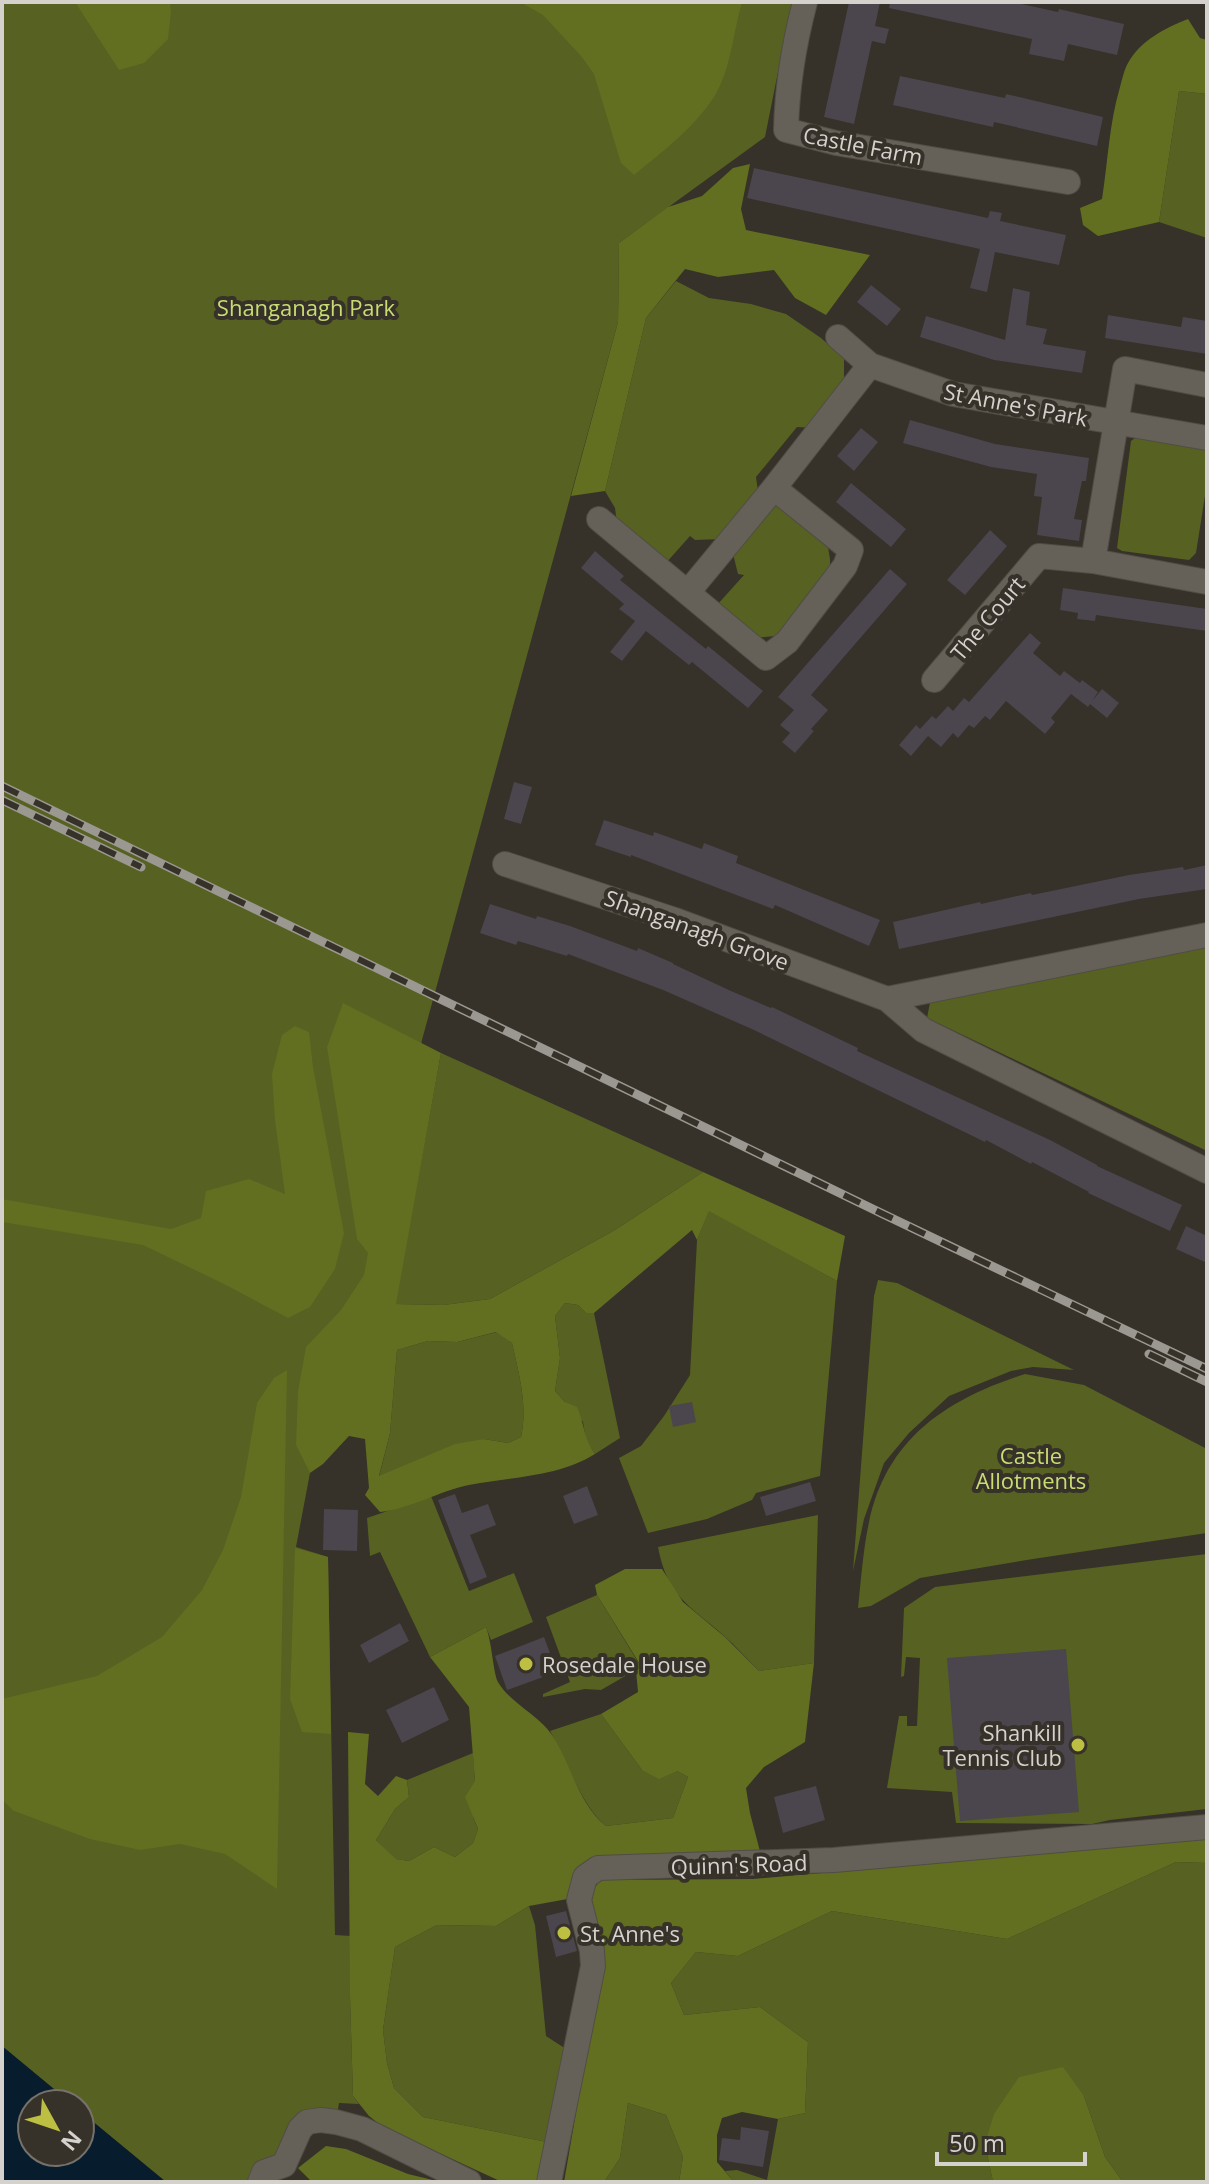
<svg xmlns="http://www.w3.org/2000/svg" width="1209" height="2184" font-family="'Open Sans',sans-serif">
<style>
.green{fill:#576121}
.forest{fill:#626e20;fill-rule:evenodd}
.water{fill:#071d2d}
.building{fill:#4b454d}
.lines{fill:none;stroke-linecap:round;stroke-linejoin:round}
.street-casing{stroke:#514d46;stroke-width:26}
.street{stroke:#666158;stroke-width:24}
.rail-casing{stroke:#9b9892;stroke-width:9}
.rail{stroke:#363129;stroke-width:6;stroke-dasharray:18;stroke-linecap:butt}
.poi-dot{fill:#bdbf43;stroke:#363129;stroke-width:3}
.labels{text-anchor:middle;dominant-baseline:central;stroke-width:8;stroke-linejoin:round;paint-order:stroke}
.street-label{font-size:22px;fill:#d5d2cd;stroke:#363129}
.park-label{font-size:22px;fill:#c9dc73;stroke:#363129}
.poi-label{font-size:22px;fill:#d5d2cd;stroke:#363129;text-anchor:start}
</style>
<rect width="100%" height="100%" fill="#363129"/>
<path class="green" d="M2,2H792L765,137L619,243L618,322L422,1040L350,1427L310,1438V1473L296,1547L328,1557L335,1935L351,1936L350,1997L353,2096L359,2104L339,2103L336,2122L321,2120L260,2182H166L80,2111V2104H72L2,2046Z
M1179,91L1207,94V238L1159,222Z
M676,281L709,298L751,304L786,314L821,338L844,358V387L815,428L797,427L756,477L758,491L721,539L695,540L690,536L666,563L617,524L615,508L605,491L646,318Z
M1138,436L1207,446V483L1196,553L1189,560L1122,551L1117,548L1131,441Z
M775,504L828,547L830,559V572L783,633L775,636L754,638L717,605L744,575L738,574L732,550Z
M1207,942V1151L927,1018L931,997Z
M441,1053L703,1172L615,1230L490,1299L443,1305L395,1304Z
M709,1210L837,1281L820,1476L756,1493L752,1500L707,1519L648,1533L619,1458L641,1446L664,1416L690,1375L697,1240Z
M878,1280L897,1283L1074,1370L1033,1367L1011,1371L949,1396L909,1433L884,1463L864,1519L853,1571L874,1296Z
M565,1303L578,1305L586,1313H594L620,1438L595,1454L586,1441L583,1422L555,1391L560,1358L555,1316Z
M497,1332L512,1343C519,1374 528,1406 521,1437L508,1443L484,1439L379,1477L390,1433L397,1350L428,1341L457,1342Z
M1025,1374L1084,1385L1207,1449V1533L1033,1559L920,1578L871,1606L858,1608C861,1580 863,1550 869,1522C887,1438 947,1399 1025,1374Z
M431,1496L469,1591L514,1573L533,1622L491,1640L486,1627L430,1657L380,1552L370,1556L367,1518Z
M818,1515L814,1663L759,1671C747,1659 736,1646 723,1635C689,1605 667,1596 658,1547Z
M1207,1554V1809L1110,1820L1092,1824L956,1823L952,1792L887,1788L899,1716H907V1726H917L920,1658L906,1657L904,1676L901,1677L904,1608L935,1587Z
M597,1595L641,1667L601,1690L585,1689L543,1697V1694L570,1682L546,1617Z
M601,1714L642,1770L677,1771L688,1777L673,1818L606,1826C582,1807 566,1759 550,1731Z
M473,1753L475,1781L473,1817L478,1829L473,1843L455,1857L434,1847L409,1861L395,1859L376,1840L395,1809L409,1797L407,1780Z
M1176,1862L1207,1863V2182H1123L1105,2157L1084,2096L985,2144L993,2182H734L725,2171L737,2170L767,2180L778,2119L805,2113L808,2042L760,2007L684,2015L671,1983L696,1952L738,1956L832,1911L1007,1939Z
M529,1906L535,1925L546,2036L566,2049L547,2142L423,2117L394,2088L387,2063L383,2030L395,1947L437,1925L496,1926Z
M628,2103L666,2115L683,2157L679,2182H604L620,2158Z"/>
<path class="forest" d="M75,2H170L171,12L168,39L144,63L119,70Z
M520,2H742C733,33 731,70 714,97C694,128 662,152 634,175L621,163L594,74L581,56L543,15Z
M1188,19L1200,38L1207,40V94L1179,91L1159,222L1098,236L1083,225L1080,208L1102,199C1108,161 1109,124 1120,87C1122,80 1124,70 1128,63C1140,41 1165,28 1188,19Z
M750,164L741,209L746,230L870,255L826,315L795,298L774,270L718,277L685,269L646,318L605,491L571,496L618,322L619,243L668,207L702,196L733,168Z
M343,1003L441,1053L396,1304L443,1305L490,1299L615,1230L703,1172L845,1236L837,1281L709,1211L697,1240L692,1230L594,1313H586L578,1305L565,1303L555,1316L560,1358L555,1391L565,1402L577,1407C585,1425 583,1437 595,1454C559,1477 509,1477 469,1485C439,1491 410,1509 380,1512L365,1495L369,1488L365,1439L349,1436L323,1464L310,1473L296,1445L298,1391L306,1347L341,1310L364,1275L368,1253L357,1239L327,1047ZM496,1332L512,1343C519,1374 528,1406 521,1437L508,1443L484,1439L455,1444L379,1476L390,1433L397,1350L428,1341L457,1342Z
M295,1026L309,1032L313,1067L344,1233L335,1269L310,1307L288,1318L224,1284L143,1245L2,1222V1199L171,1229L201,1218L206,1191L249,1179L285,1194L275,1120L272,1074L282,1035Z
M287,1370L277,1889L225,1854L180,1844L140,1850L90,1839L14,1811L2,1800V1699L97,1676L162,1637L202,1590L223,1550L241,1497L257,1403L274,1378Z
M295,1548L328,1557L331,1734L302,1732L290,1699Z
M625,1569H662L683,1602L725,1637L759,1671L814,1663L805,1742L764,1767L746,1788L750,1813L762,1859L602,1862L573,1898L529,1906L496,1926L437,1925L395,1947L383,2030L387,2063L394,2088L423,2117L547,2142L540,2182H502L383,2127L369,2116L353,2096L350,1997L348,1732L369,1734L365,1784L378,1796L396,1776L407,1780L409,1797L395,1809L376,1840L396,1859L409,1861L434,1847L455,1857L473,1843L478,1829L465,1797L475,1781L469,1707L430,1657L486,1627C492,1642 493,1672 498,1682C509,1702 540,1716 552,1735C571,1763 578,1804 606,1826L673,1818L688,1777L677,1771L659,1779L642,1770L601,1714L638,1692L636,1671L641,1666L597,1595L595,1585Z
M1207,1839V1863L1176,1862L1007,1939L832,1911L738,1956L696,1952L671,1983L684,2015L760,2007L808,2042L805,2113L778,2119L742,2112L722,2118L717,2135V2162L734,2182H679L683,2157L666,2115L628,2103L620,2158L604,2182H564L603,1956L592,1909L590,1895L600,1880L753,1879Z
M1063,2067L1084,2096L1105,2157L1123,2182H993L985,2144L994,2114L1019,2077Z
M326,2146L346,2149L408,2174L441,2182H312L298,2168Z"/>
<path class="water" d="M2,2046L72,2104H32V2152H80V2111L166,2182H2Z"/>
<path class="building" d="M849,2H880L875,26L889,29L885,44L872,41L854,124L824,117Z
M890,2H1013L1058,12L1059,9L1124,24L1117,55L1068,44L1064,61L1029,54L1032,39L889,8Z
M900,76L1005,98L1006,94L1103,117L1097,146L994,122L993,127L893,105Z
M754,168L988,218L990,211L1002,213L1000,221L1066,235L1059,265L995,252L987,292L970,288L980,249L747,198Z
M871,285L901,309L887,326L857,302Z
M1013,288L1030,292L1026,325L1047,329L1043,344L1086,351L1082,373L994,360L920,337L926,316L1005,340Z
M1108,315L1181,327L1183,317L1207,321V354L1105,338Z
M910,420L995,444L1089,458L1086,481H1082L1074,519L1082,520L1079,541L1037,535L1042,497L1034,496L1037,474L991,467L903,443Z
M861,428L878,442L854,471L837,456Z
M851,483L906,529L891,547L836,502Z
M990,530L1007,546L965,595L947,580Z
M595,551L624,576L620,580L706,649L708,646L763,691L748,708L692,662L689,665L646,631L622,661L610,652L635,621L619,609L624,604L581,568Z
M890,569L907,584L811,695L828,710L811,729L814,731L795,753L782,742L790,733L780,725L794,710L778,697Z
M1063,588L1207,609V631L1096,615L1095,621L1077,619L1078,613L1060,610Z
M1030,633L1041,643L1033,653L1060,676L1064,671L1080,683L1082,680L1098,692L1092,701L1102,689L1119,703L1107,718L1090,704L1088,707L1071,694L1051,718L1055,722L1045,734L1006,701L990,720L985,716L974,728L969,725L958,738L953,733L941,747L928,736L911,756L899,745L916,725L920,729L932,716L936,719L948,706L953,711L964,698L969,702Z
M514,782L532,787L521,824L504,819Z
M604,820L653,836L654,832L702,849L704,843L738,856L736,863L880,920L869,946L775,905L773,909L631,855V857L595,845Z
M1207,865V889L1139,899L899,949L893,922L980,902L981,904L1031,893L1032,895L1129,875L1183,867L1184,870Z
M490,904L536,919L537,916L570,926L637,951L638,948L673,963V964L731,991L771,1008L772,1007L858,1048L857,1051L1050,1140L1097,1165V1166L1182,1205L1170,1231L1088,1193L1089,1192L1032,1162L1031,1164L986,1140L985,1142L754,1030L663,990L568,954L567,956L518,941L516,945L480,933Z
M1186,1226L1207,1236V1263L1176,1249Z
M692,1402L696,1422L673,1427L669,1406Z
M810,1482L816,1501L766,1516L760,1497Z
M587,1486L598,1515L574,1524L563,1496Z
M455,1494L462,1513L488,1504L496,1525L470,1535L487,1577L470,1584L438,1500Z
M324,1509L358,1510L357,1551L323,1550Z
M400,1623L409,1641L369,1663L360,1645Z
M544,1637L557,1672L507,1690L495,1656Z
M1066,1649L1079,1812L960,1821L947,1658Z
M434,1687L449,1720L402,1743L386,1710Z
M816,1786L825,1820L783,1833L774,1797Z
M566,1911L577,1951L556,1957L546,1916Z
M741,2127L769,2131L763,2167L719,2160L722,2138L740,2140Z"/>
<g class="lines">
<defs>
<path id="street" d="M805,2C794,44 787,86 786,130L836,143L1068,182
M838,337L870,365
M1207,385L1125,369L1093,561L1207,582
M599,519L766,658L787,642L845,566L851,550L774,488
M688,592L774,488L870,365L953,394L1207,438
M934,680L1039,556L1093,561
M505,864L675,920L887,999L1207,935
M887,999L923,1030L1207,1171
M260,2182L264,2172L284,2165L300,2129L307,2122L321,2120L336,2122L362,2129L469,2182
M549,2182L593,1966L592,1951L579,1900L585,1877L598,1868L834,1860L1207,1827"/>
</defs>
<use href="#street" class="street-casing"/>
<use href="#street" class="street"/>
<defs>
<path id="rail" d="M2,786L883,1214L1207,1369
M2,800L141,867
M1149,1354L1207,1382"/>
</defs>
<use href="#rail" class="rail-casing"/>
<use href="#rail" class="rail"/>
</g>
<g class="poi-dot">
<circle cx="526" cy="1664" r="8"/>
<circle cx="1078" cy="1745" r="8"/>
<circle cx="564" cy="1933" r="8"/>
</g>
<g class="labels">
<g class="street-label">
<text transform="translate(863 145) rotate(11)">Castle Farm</text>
<text transform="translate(1016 404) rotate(11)">St Anne's Park</text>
<text transform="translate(987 618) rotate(-50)">The Court</text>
<text transform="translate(697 929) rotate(20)">Shanganagh Grove</text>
<text transform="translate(739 1864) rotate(-2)">Quinn's Road</text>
</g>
<g class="park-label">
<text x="306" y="307">Shanganagh Park</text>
<text x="1031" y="1455">Castle<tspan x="1031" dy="25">Allotments</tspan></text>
</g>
<g class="poi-label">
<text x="542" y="1664">Rosedale House</text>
<text x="1062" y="1732" text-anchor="end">Shankill<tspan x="1062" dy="25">Tennis Club</tspan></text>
<text x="580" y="1933">St. Anne's</text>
</g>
</g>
<rect width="1209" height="2184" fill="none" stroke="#d5d2cd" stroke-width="8"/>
<g transform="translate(56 2128) rotate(130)"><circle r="38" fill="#363129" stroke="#76716b" stroke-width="2"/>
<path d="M0-6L14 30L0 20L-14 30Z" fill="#bdbf43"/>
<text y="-12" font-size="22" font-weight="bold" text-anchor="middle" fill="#d5d2cd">N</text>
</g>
<path d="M937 2152v12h148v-12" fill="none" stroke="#d5d2cd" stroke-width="4"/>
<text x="949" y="2152" font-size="24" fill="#d5d2cd" stroke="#363129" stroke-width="6" paint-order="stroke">50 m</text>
</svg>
